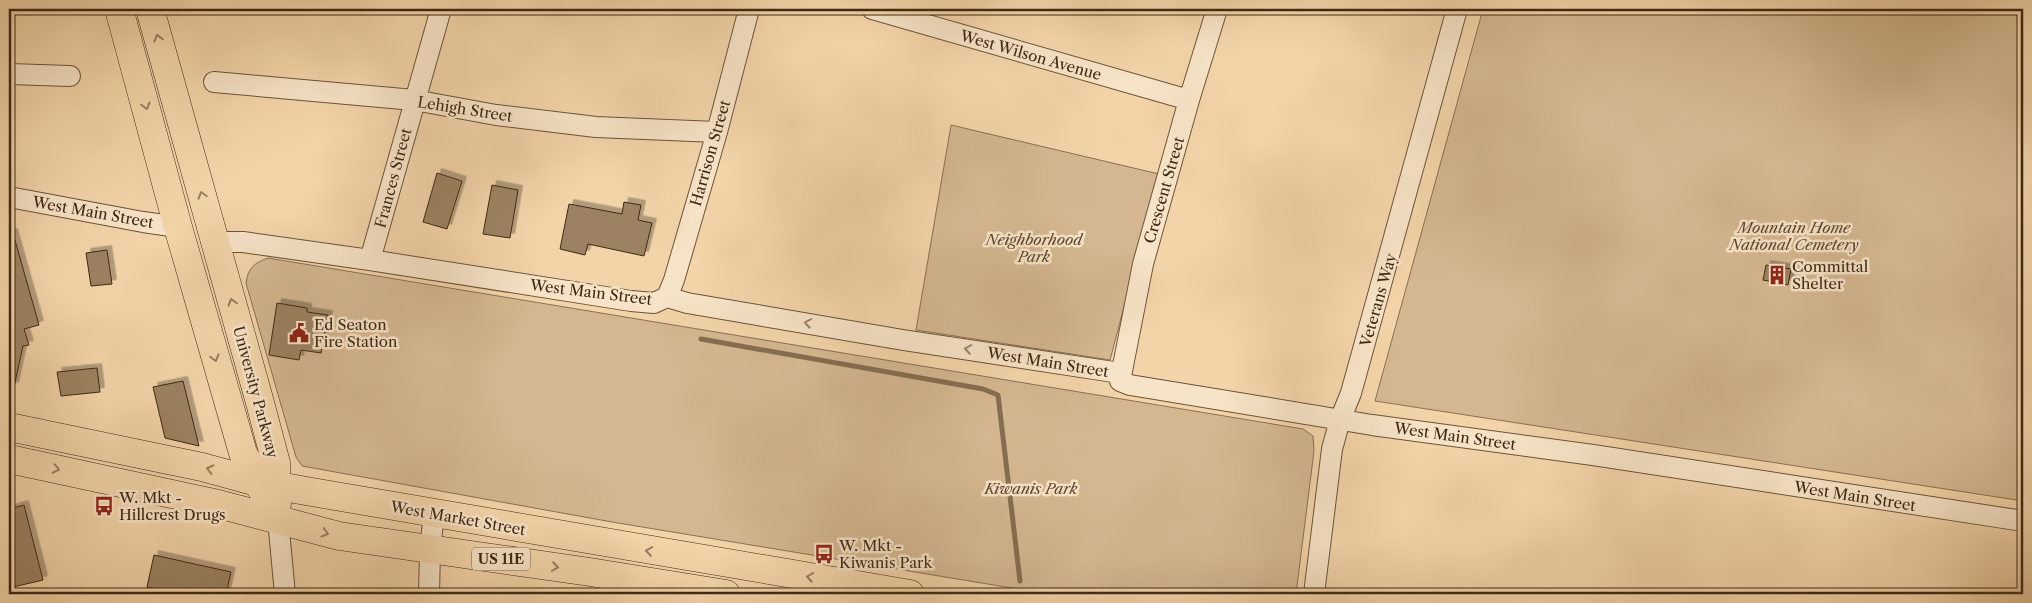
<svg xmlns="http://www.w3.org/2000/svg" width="2032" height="603" font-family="'Libre Caslon Text',serif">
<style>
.green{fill:#d4b790;stroke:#897052}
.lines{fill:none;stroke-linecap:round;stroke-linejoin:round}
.stream{stroke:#856d50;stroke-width:5}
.building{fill:#9c8262;stroke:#3e2915;filter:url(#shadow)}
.minor-casing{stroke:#6b543a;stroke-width:22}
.primary-casing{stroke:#3e2915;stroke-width:29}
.minor{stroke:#f7e3c7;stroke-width:20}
.primary{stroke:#f3d4a9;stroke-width:28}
.oneway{stroke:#987e5f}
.oneway2{stroke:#9a866e}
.labels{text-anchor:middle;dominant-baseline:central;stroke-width:5;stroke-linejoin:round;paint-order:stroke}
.shield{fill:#f7e3c7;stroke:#76614a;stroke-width:1}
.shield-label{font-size:14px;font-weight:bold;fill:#3e2915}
.street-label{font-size:15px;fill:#3e2915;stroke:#f7e3c7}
.park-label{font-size:15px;font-style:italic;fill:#5c452e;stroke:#f7e3c7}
.poi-label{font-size:15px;fill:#3e2915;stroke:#f7e3c7;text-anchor:start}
</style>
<defs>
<filter id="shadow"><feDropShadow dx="4.5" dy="-4.5" stdDeviation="0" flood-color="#0004"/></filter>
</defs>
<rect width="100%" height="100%" fill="#f3d4a9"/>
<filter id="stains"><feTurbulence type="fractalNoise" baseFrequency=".004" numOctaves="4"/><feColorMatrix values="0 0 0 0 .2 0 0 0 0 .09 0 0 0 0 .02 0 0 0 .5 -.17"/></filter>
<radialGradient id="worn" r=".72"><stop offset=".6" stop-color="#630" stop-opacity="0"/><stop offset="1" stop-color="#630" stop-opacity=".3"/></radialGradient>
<path class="green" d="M1483,9H2023V501L1375,401Z
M951,125L1159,174L1110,360L916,330Z
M268,258L1303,429L1313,436L1314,451L1296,594H1048L612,522L302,466L296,457L246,283C248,268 254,263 268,258Z"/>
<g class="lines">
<path class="stream" d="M701,339L983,389L998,395L1020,581"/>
</g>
<path class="building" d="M437,173L462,181L447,229L423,222Z
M492,185L518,190L510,238L483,234Z
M624,202L641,205L638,220L652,223L644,256L588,244L585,255L560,249L569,204L622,214Z
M9,233H13L39,325L24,329L29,345L23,346L14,387L9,386Z
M107,250L112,284L91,286L86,253Z
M1766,265L1791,269L1788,285L1763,280Z
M277,303L307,308V312L328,315L321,353L301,350L299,360L269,355Z
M97,368L100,392L61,396L57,372Z
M183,381L199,446L165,438L153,387Z
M24,505L43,580L9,588V509Z
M154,555L231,572L226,594H179L147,587Z"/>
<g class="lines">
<defs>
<path id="minor" d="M872,9L1189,100
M1217,9L1189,100L1143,264L1120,381L1130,385L1372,425L1593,455L2023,521
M9,74L70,76
M214,82L414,100L496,115L596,127L717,132
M9,197L143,222L178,227
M215,242H243L370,260L631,301L654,303L667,297L687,303L903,340L1120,373
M370,260L441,9
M667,297L674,280L717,132L749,9
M278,520L285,594
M429,594L430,549L434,514
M1314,594L1332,449L1340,420L1351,393L1457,9"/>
<path id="primary" d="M119,9L178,227L243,453L263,492
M150,9L259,399L276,463L277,504
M9,427L202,467L257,482L306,491L910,594
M9,459L218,504L339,536L590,572L726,594"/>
</defs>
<use href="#minor" class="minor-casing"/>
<use href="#primary" class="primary-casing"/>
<use href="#minor" class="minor"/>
<use href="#primary" class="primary"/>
</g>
<defs><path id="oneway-chevron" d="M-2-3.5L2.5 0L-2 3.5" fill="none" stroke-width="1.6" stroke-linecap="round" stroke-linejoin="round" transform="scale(1.25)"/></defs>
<g class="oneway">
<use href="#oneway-chevron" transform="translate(158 38) rotate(-105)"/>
<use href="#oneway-chevron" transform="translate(146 106) rotate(75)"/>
<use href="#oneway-chevron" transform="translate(202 195) rotate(-106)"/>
<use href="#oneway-chevron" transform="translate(232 302) rotate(-106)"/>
<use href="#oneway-chevron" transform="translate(215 358) rotate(74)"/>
<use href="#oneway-chevron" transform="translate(56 469) rotate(12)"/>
<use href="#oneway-chevron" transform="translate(210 469) rotate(-166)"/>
<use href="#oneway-chevron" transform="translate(325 533) rotate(15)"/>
<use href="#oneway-chevron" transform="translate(649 551) rotate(-171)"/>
<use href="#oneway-chevron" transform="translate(555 567) rotate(8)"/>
<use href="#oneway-chevron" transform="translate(810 577) rotate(-171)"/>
</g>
<g class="oneway2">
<use href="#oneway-chevron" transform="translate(808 323) rotate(-170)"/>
<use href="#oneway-chevron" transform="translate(968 349) rotate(-171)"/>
</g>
<defs>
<symbol id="building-bare" viewBox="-9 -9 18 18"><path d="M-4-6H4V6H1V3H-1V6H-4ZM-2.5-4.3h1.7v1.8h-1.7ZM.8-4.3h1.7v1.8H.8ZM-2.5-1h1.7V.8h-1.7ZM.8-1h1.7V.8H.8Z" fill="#8f2418" stroke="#f7e3c7" stroke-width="2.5" paint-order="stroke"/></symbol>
<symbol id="civic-bare" viewBox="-9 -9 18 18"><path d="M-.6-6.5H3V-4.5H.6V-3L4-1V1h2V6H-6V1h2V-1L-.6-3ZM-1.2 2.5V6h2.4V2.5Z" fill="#8f2418" stroke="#f7e3c7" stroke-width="2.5" paint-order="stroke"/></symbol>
<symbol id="bus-bare" viewBox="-9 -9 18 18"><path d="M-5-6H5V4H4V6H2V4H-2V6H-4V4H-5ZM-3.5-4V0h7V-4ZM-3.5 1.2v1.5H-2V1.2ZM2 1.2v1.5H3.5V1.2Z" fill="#8f2418" stroke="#f7e3c7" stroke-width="2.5" paint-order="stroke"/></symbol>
</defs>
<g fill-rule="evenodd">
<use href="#building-bare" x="1763" y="261" width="28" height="28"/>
<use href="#civic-bare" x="285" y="319" width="28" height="28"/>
<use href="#bus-bare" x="90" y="492" width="28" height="28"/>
<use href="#bus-bare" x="810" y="540" width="28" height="28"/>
</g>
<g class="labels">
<rect class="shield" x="472" y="547.5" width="58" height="23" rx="4"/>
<g class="shield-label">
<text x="501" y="559">US 11E</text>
</g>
<g class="street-label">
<text transform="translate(1031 55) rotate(16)">West Wilson Avenue</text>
<text transform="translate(465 109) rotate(9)">Lehigh Street</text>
<text transform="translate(710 153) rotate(-74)">Harrison Street</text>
<text transform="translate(393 178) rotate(-75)">Frances Street</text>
<text transform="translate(1164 190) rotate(-74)">Crescent Street</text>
<text transform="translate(93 212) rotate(10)">West Main Street</text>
<text transform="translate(591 292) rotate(7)">West Main Street</text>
<text transform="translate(1378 300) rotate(-74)">Veterans Way</text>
<text transform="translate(1048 362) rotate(9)">West Main Street</text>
<text transform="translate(256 392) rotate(75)">University Parkway</text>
<text transform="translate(1455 436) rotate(8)">West Main Street</text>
<text transform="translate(1855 496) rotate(9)">West Main Street</text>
<text transform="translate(458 518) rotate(10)">West Market Street</text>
</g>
<g class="park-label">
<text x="1794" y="227">Mountain Home<tspan x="1794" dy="17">National Cemetery</tspan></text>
<text x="1034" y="239">Neighborhood<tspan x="1034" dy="17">Park</tspan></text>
<text x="1031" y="488">Kiwanis Park</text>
</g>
<g class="poi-label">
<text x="1792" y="266">Committal<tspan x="1792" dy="17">Shelter</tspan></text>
<text x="314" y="324">Ed Seaton<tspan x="314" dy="17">Fire Station</tspan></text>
<text x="119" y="497">W. Mkt -<tspan x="119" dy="17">Hillcrest Drugs</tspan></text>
<text x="839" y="545">W. Mkt -<tspan x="839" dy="17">Kiwanis Park</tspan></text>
</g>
</g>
<rect width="2032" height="603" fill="none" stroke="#f3d4a9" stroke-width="30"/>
<rect x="10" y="10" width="2012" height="583" fill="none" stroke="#3e2915" stroke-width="2.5"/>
<rect x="15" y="15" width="2002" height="573" fill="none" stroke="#3e2915"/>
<rect width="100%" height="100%" filter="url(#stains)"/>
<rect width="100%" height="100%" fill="url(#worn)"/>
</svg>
